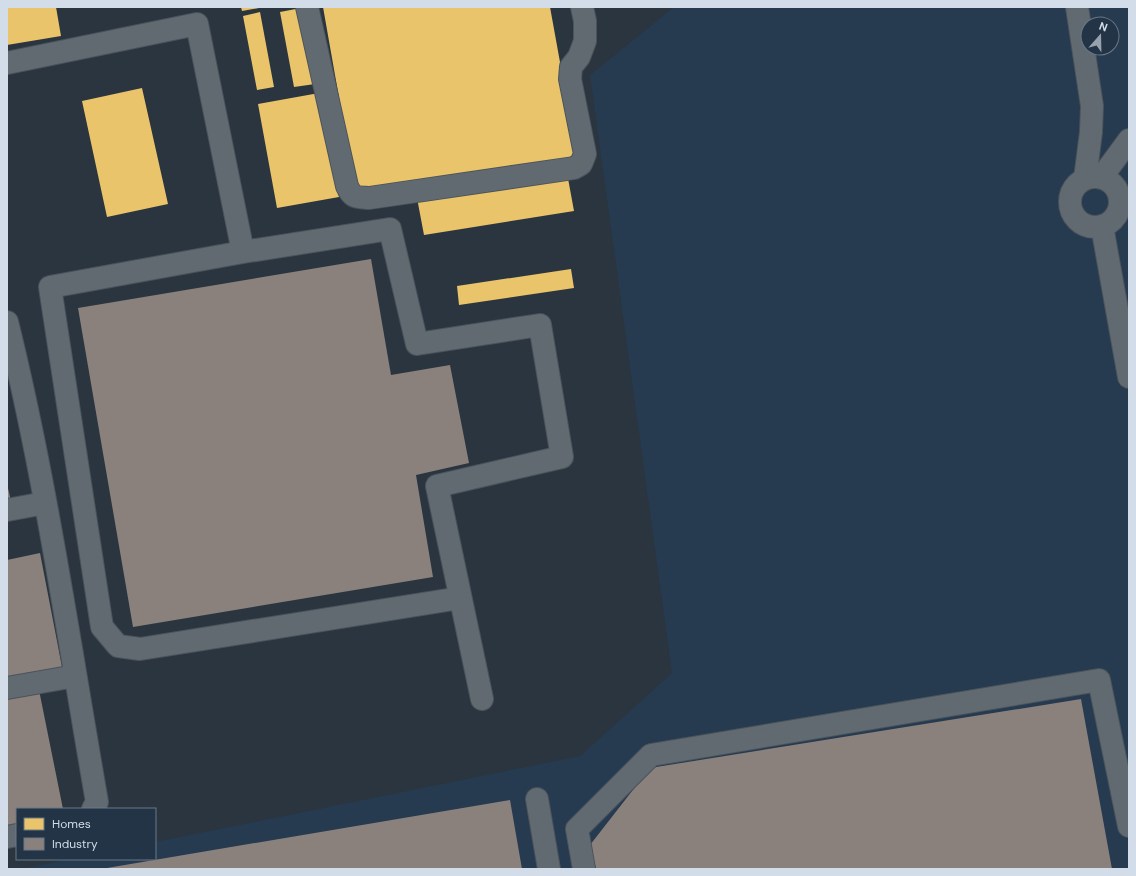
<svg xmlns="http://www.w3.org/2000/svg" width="1136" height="876" font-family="'DM Sans',sans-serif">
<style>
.built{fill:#263a50;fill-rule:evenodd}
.homes{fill:#e9c46a}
.industry{fill:#8a817c}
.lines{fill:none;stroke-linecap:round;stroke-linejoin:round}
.minor-casing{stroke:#4a535c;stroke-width:24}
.minor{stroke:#626a71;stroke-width:22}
</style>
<rect width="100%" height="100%" fill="#2b353f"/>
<path class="built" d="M674,7H1129V869H21L70,859H155V842L580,756L672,673L590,75ZM1088,24H1112V48H1088Z"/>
<path class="homes" d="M7,7H56L61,36L7,45Z
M241,7H259V8L242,11Z
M323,7H550L577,156L356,194Z
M301,8L315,84L294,87L280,12Z
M260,12L274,87L257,90L243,16Z
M142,88L168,204L107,217L82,101Z
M319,93L339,197L277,208L258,104Z
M567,173L574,211L424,235L417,198Z
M571,269L574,288L459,305L457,286Z"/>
<path class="industry" d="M371,259L391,375L450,365L469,463L416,475L433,577L133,627L78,308Z
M7,484L11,501L7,502Z
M40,553L62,667L7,677V560Z
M39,690L63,809H17V824L7,826V696Z
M1081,699L1112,869H596L590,845L650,768Z
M510,800L522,869H107V868Z"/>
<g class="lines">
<defs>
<path id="minor" d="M307,7L347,186C352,198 356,197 369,198L574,168L581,164L585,154L570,79L571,67L579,57L585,41V21L582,7
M1077,7L1092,106L1091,132L1085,179
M7,63L197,24L243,252
M1070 202a25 25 0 1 1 50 0a25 25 0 1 1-50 0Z
M1101,178L1129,140
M1102,226L1129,377
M7,322C46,480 69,642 97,802L93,809
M7,510L45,503
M460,598L140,649L118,646L102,627L50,287L243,252L390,229L417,344L540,325L562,457L437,486L482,699
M7,688L75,676
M537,799L549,869
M7,837L17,835
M584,869L577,829L651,755L1099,680L1129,826"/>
</defs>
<use href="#minor" class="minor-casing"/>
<use href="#minor" class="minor"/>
</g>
<rect width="1136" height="876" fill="none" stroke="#d3dde9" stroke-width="16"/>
<rect x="16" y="808" width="140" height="52" fill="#233447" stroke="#697888"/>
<rect x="24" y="818" width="20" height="12" fill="#e9c46a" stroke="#697888"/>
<text x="52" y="828" font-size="12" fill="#d3dde9">Homes</text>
<rect x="24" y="838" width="20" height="12" fill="#8a817c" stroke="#697888"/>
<text x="52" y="848" font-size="12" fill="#d3dde9">Industry</text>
<g transform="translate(1100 36) rotate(20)"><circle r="19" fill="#233447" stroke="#697888"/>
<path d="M0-3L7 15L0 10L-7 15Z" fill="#98a2ae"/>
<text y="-6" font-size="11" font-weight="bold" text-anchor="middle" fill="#d3dde9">N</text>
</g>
</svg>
